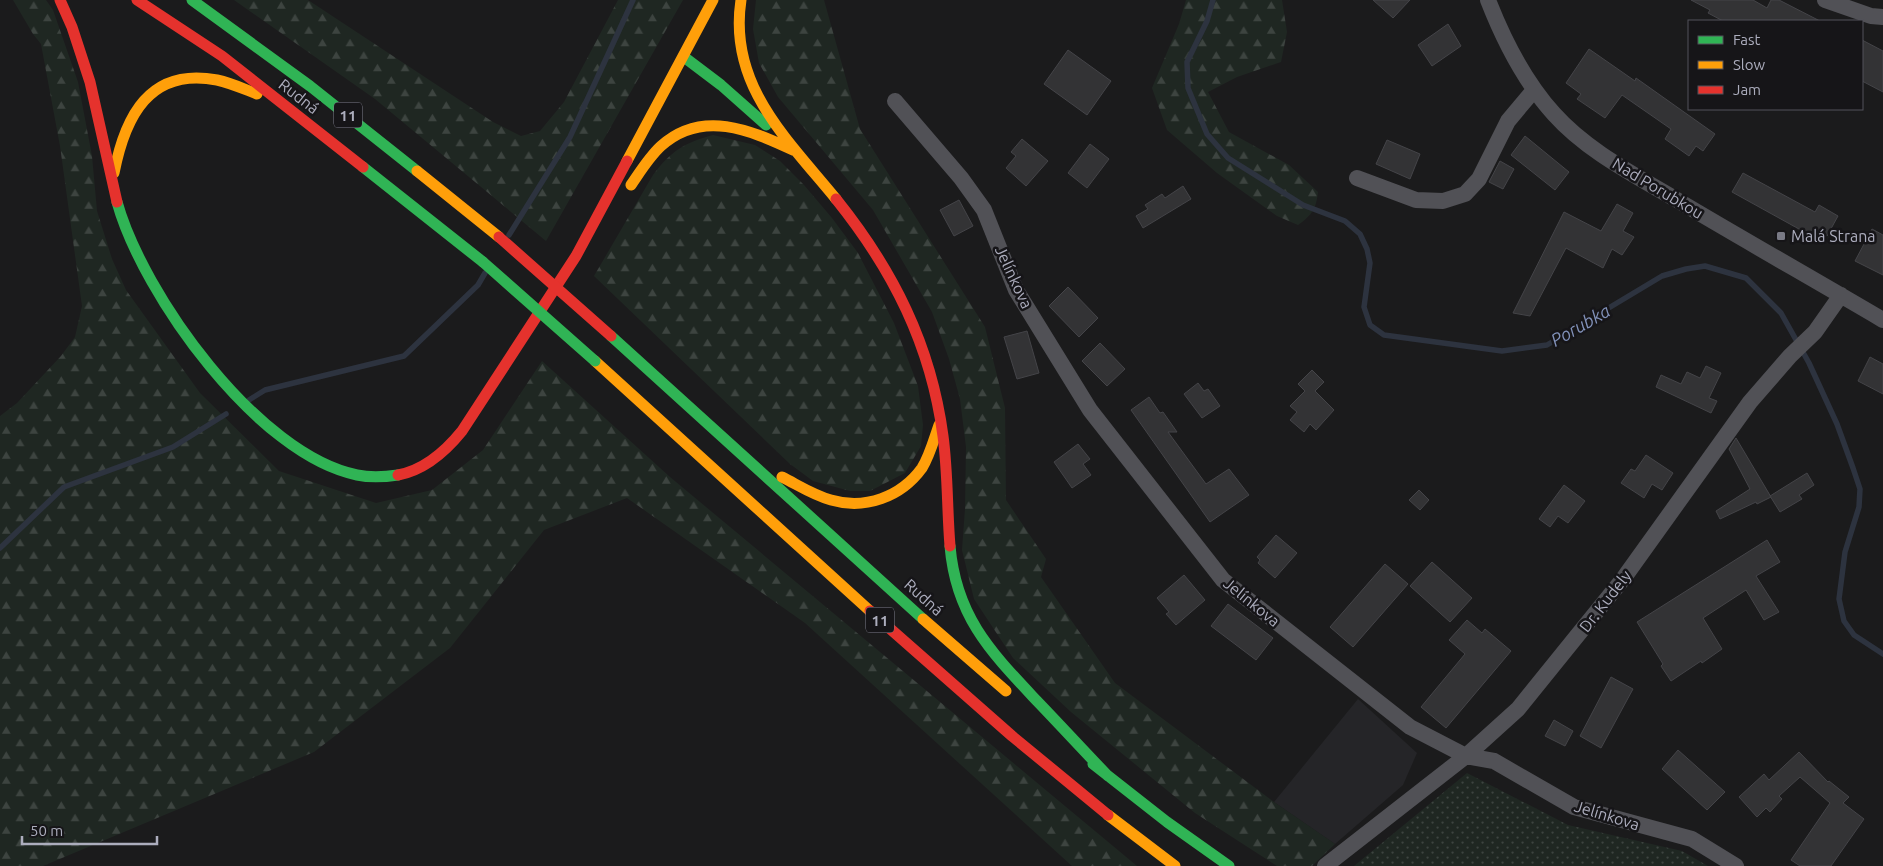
<svg xmlns="http://www.w3.org/2000/svg" width="1883" height="866" font-family="Ubuntu,sans-serif">
<style>
.built{fill:#252528}
.grass{fill:url(#grass-dots)}
.forest{fill:url(#forest-firs)}
.lines{fill:none;stroke-linecap:round;stroke-linejoin:round}
.stream{stroke:#2d333f;stroke-width:5.5}
.building{fill:#333335;stroke:#444448}
.street{stroke:#515156;stroke-width:16}
.fast{stroke:#30b455;stroke-width:11}
.slow{stroke:#ff9f0a;stroke-width:11}
.jam{stroke:#e5322d;stroke-width:11}
.fast-bridge{stroke:#30b455;stroke-width:11}
.jam-bridge{stroke:#e5322d;stroke-width:11}
.poi-dot{fill:#797a85;stroke:#161518;stroke-width:2}
.labels{text-anchor:middle;dominant-baseline:central;stroke-width:5;stroke-linejoin:round;paint-order:stroke}
.shield{fill:#161518;stroke:#7f7f8c;stroke-width:1}
.shield-label{font-size:15px;font-weight:bold;fill:#acadbd}
.street-label{font-size:16px;fill:#acadbd;stroke:#161518}
.poi-label{font-size:16px;fill:#acadbd;stroke:#161518;text-anchor:start}
.water-label{font-size:18px;font-style:italic;fill:#8292ba;stroke:#161518}
</style>
<defs>
<pattern id="grass-dots" width="8" height="8" patternUnits="userSpaceOnUse" patternTransform="scale(1.25)"><rect width="8" height="8" fill="#1f2722"/><path d="M2 2h.1M6 6h.1" fill="none" stroke="#3d4440" stroke-width="1.8" stroke-linecap="round"/></pattern>
<pattern id="forest-firs" width="22" height="20" patternUnits="userSpaceOnUse" patternTransform="scale(1.25)"><rect width="22" height="20" fill="#1f2722"/><path d="M5 1l3.5 6h-7zM16 11l3.5 6h-7z" fill="#3d4440"/></pattern>
</defs>
<rect width="100%" height="100%" fill="#1b1b1c"/>
<path class="built" d="M1358,699L1417,753L1403,785L1335,844L1274,802Z"/>
<path class="grass" d="M1467,773L1568,825L1682,851L1708,866H1354Z"/>
<path class="forest" d="M13,0H46L53,10L78,82L92,156L97,211L112,259L126,290L200,393L279,471L376,503L432,490L483,450L542,361L670,477L1137,866H1072L805,623L627,498L544,530L450,648L314,752L43,866H0V416L17,403L61,356L75,337L82,306L60,146L41,44L33,34Z
M234,0H308L493,122L521,136L540,131L564,102L618,0H683L546,241L375,99Z
M756,0H824L860,129L985,327L1005,408L1006,500L1046,559L1041,577L1115,683L1274,802L1335,844L1312,866H1277L1195,813L1071,712L1013,658L974,599L962,550L965,509L966,447L960,399L949,359L932,312L873,210L778,97L759,63L753,29Z
M1186,0H1282L1287,32L1281,62L1237,77L1208,92L1229,132L1289,165L1318,192C1316,209 1312,215 1298,225L1277,216L1217,173L1167,130L1152,88L1179,24Z
M713,135L755,145L780,161L804,185L832,218L858,253L894,323L918,386L923,425L921,446L905,473L870,491H850L813,481L790,464L594,276L653,175C671,151 684,143 713,135Z"/>
<g class="lines">
<path class="stream" d="M1213,0L1207,21L1187,62L1188,88L1207,134L1228,158L1303,205L1345,221L1360,234L1367,249L1370,263L1364,307L1370,325L1384,335L1502,351L1547,345L1662,276L1686,269L1705,266L1746,278L1781,313L1809,363L1837,424L1853,468L1860,489L1859,507L1845,552L1839,599L1844,621L1854,635L1883,654
M509,235L570,137L633,0
M249,400L265,390L404,356L478,285L485,273
M0,548L64,487L173,447L226,414"/>
</g>
<path class="building" d="M1373,0H1410L1393,18Z
M1691,0H1753L1767,8L1771,0H1779L1820,21H1723L1708,13L1710,10Z
M1448,24L1461,46L1432,66L1418,45Z
M1862,40L1883,51V92L1862,81Z
M1589,49L1635,81L1636,78L1715,134L1703,151L1696,146L1689,156L1665,139L1671,129L1622,95L1605,118L1577,99L1581,94L1566,83Z
M1068,50L1111,81L1087,115L1044,84Z
M1525,136L1569,172L1555,190L1511,155Z
M1022,139L1048,161L1026,186L1006,168L1016,156L1011,152Z
M1387,140L1420,154L1410,179L1376,164Z
M1090,144L1109,159L1087,188L1068,173Z
M1500,161L1514,169L1503,189L1489,182Z
M1743,173L1815,212L1819,205L1838,216L1827,236L1821,232L1817,239L1732,192Z
M1183,186L1191,199L1143,228L1136,216L1148,209L1145,205L1162,194L1165,198Z
M959,200L973,226L954,236L940,210Z
M1617,204L1633,213L1623,231L1634,237L1622,255L1612,249L1603,268L1566,248L1530,316L1513,313L1564,212L1601,231Z
M1872,229L1883,235V275L1855,261Z
M1068,287L1098,318L1079,337L1049,306Z
M1027,331L1039,373L1017,379L1004,337Z
M1100,343L1125,369L1107,386L1082,361Z
M1870,357L1883,364V394L1858,381Z
M1706,366L1721,373L1709,398L1717,401L1711,413L1656,387L1661,375L1681,384L1687,372L1700,378Z
M1312,370L1324,382L1315,391L1334,410L1316,430L1310,424L1304,432L1290,420L1297,412L1290,406L1305,391L1298,384Z
M1198,383L1204,391L1208,389L1220,406L1202,418L1184,394Z
M1149,397L1160,413L1163,412L1177,432H1168L1206,484L1229,469L1249,495L1210,522L1131,410Z
M1736,438L1771,497L1757,504L1756,502L1720,519L1716,511L1750,489L1729,449Z
M1078,444L1090,459L1083,464L1091,475L1072,488L1054,462Z
M1646,455L1673,473L1662,490L1652,484L1644,498L1621,483L1631,469L1635,471Z
M1807,473L1814,485L1799,495L1802,499L1780,512L1770,496Z
M1564,485L1585,501L1568,523L1558,516L1550,527L1539,519Z
M1419,490L1429,500L1420,510L1409,500Z
M1276,535L1297,553L1275,578L1258,563L1260,560L1257,557Z
M1767,540L1780,562L1756,576L1779,612L1764,620L1746,590L1703,618L1722,649L1702,663L1701,661L1671,681L1661,666L1663,664L1637,622Z
M1432,562L1472,598L1450,622L1410,586Z
M1385,564L1408,584L1353,647L1330,627Z
M1184,575L1205,600L1176,625L1166,614L1169,612L1157,598Z
M1228,604L1273,638L1256,660L1211,626Z
M1467,620L1482,633L1485,629L1511,651L1446,728L1421,707L1465,654L1449,640Z
M1611,677L1633,689L1601,748L1580,736Z
M1554,720L1573,731L1565,746L1545,736Z
M1678,750L1725,792L1707,810L1662,769Z
M1799,752L1828,782L1829,781L1849,797L1843,803L1864,819L1831,866H1800L1791,860L1830,803L1800,777L1779,796L1782,799L1770,812L1766,808L1757,817L1739,797L1764,774L1769,780Z"/>
<g class="lines">
<path class="street" d="M1488,0C1504,41 1524,81 1554,114C1587,151 1635,175 1677,200C1746,241 1815,280 1883,320
M1825,0L1871,16L1883,17
M895,101L961,178L984,210L1016,290L1090,410L1223,580L1410,727L1466,756L1494,761L1574,807L1692,839L1736,866
M1357,178L1416,200L1443,201L1465,194L1479,179L1508,121L1534,90
M1325,866L1466,756L1518,709L1623,579L1750,402L1790,356L1815,332L1841,295"/>
<path class="fast" d="M192,0L310,86L417,171
M684,57L721,85L766,125
M363,167L483,262
M117,202C143,295 258,455 357,475C371,478 385,477 398,475
M611,336L923,619
M950,546C956,617 991,652 1037,701C1061,726 1084,751 1108,776
M1093,764L1167,822L1229,866"/>
<path class="slow" d="M741,0C728,85 787,139 836,199
M627,161L713,0
M417,171L499,237
M114,173C125,117 149,67 217,80C231,83 244,89 257,94
M631,185C640,172 649,157 661,146C702,109 750,130 793,150
M595,361L870,611
M782,477C798,485 813,495 831,500C865,510 901,497 922,468C930,455 934,439 939,425
M923,619L1006,691
M1108,815L1175,866"/>
<path class="jam" d="M60,0L72,27L90,82L117,202
M137,0L222,56L363,167
M836,199C893,270 931,345 943,436C948,473 947,510 950,546
M398,475C425,470 445,452 462,431L576,256L627,161
M870,611L1012,736L1108,815"/>
<path class="fast-bridge" d="M483,262L595,361"/>
<path class="jam-bridge" d="M499,237L611,336"/>
</g>
<rect class="poi-dot" x="1776" y="231" width="10" height="10" rx="2.5"/>
<g class="labels">
<g class="shield">
<rect x="334" y="102.5" width="28" height="25" rx="4"/>
<rect x="866" y="607.5" width="28" height="25" rx="4"/>
</g>
<g class="shield-label">
<text x="348" y="115">11</text>
<text x="880" y="620">11</text>
</g>
<g class="street-label">
<text transform="translate(299 96) rotate(38)">Rudná</text>
<text transform="translate(1658 188) rotate(31)">Nad Porubkou</text>
<text transform="translate(1014 277) rotate(65)">Jelínkova</text>
<text transform="translate(924 597) rotate(42)">Rudná</text>
<text transform="translate(1605 601) rotate(-52)">Dr. Kudely</text>
<text transform="translate(1252 602) rotate(39)">Jelínkova</text>
<text transform="translate(1607 815) rotate(17)">Jelínkova</text>
</g>
<g class="poi-label">
<text x="1791" y="236">Malá Strana</text>
</g>
<g class="water-label">
<text transform="translate(1580 325) rotate(-30)">Porubka</text>
</g>
</g>
<rect x="1688" y="20" width="175" height="90" fill="#161518" stroke="#52525a"/>
<rect x="1698" y="36" width="25" height="8" fill="#30b455" stroke="#52525a"/>
<text x="1733" y="45" font-size="15" fill="#acadbd">Fast</text>
<rect x="1698" y="61" width="25" height="8" fill="#ff9f0a" stroke="#52525a"/>
<text x="1733" y="70" font-size="15" fill="#acadbd">Slow</text>
<rect x="1698" y="86" width="25" height="8" fill="#e5322d" stroke="#52525a"/>
<text x="1733" y="95" font-size="15" fill="#acadbd">Jam</text>
<path d="M22 836v8h135v-8" fill="none" stroke="#acadbd" stroke-width="2.5"/>
<text x="30" y="836" font-size="15" fill="#acadbd" stroke="#161518" stroke-width="4" paint-order="stroke">50 m</text>
</svg>
